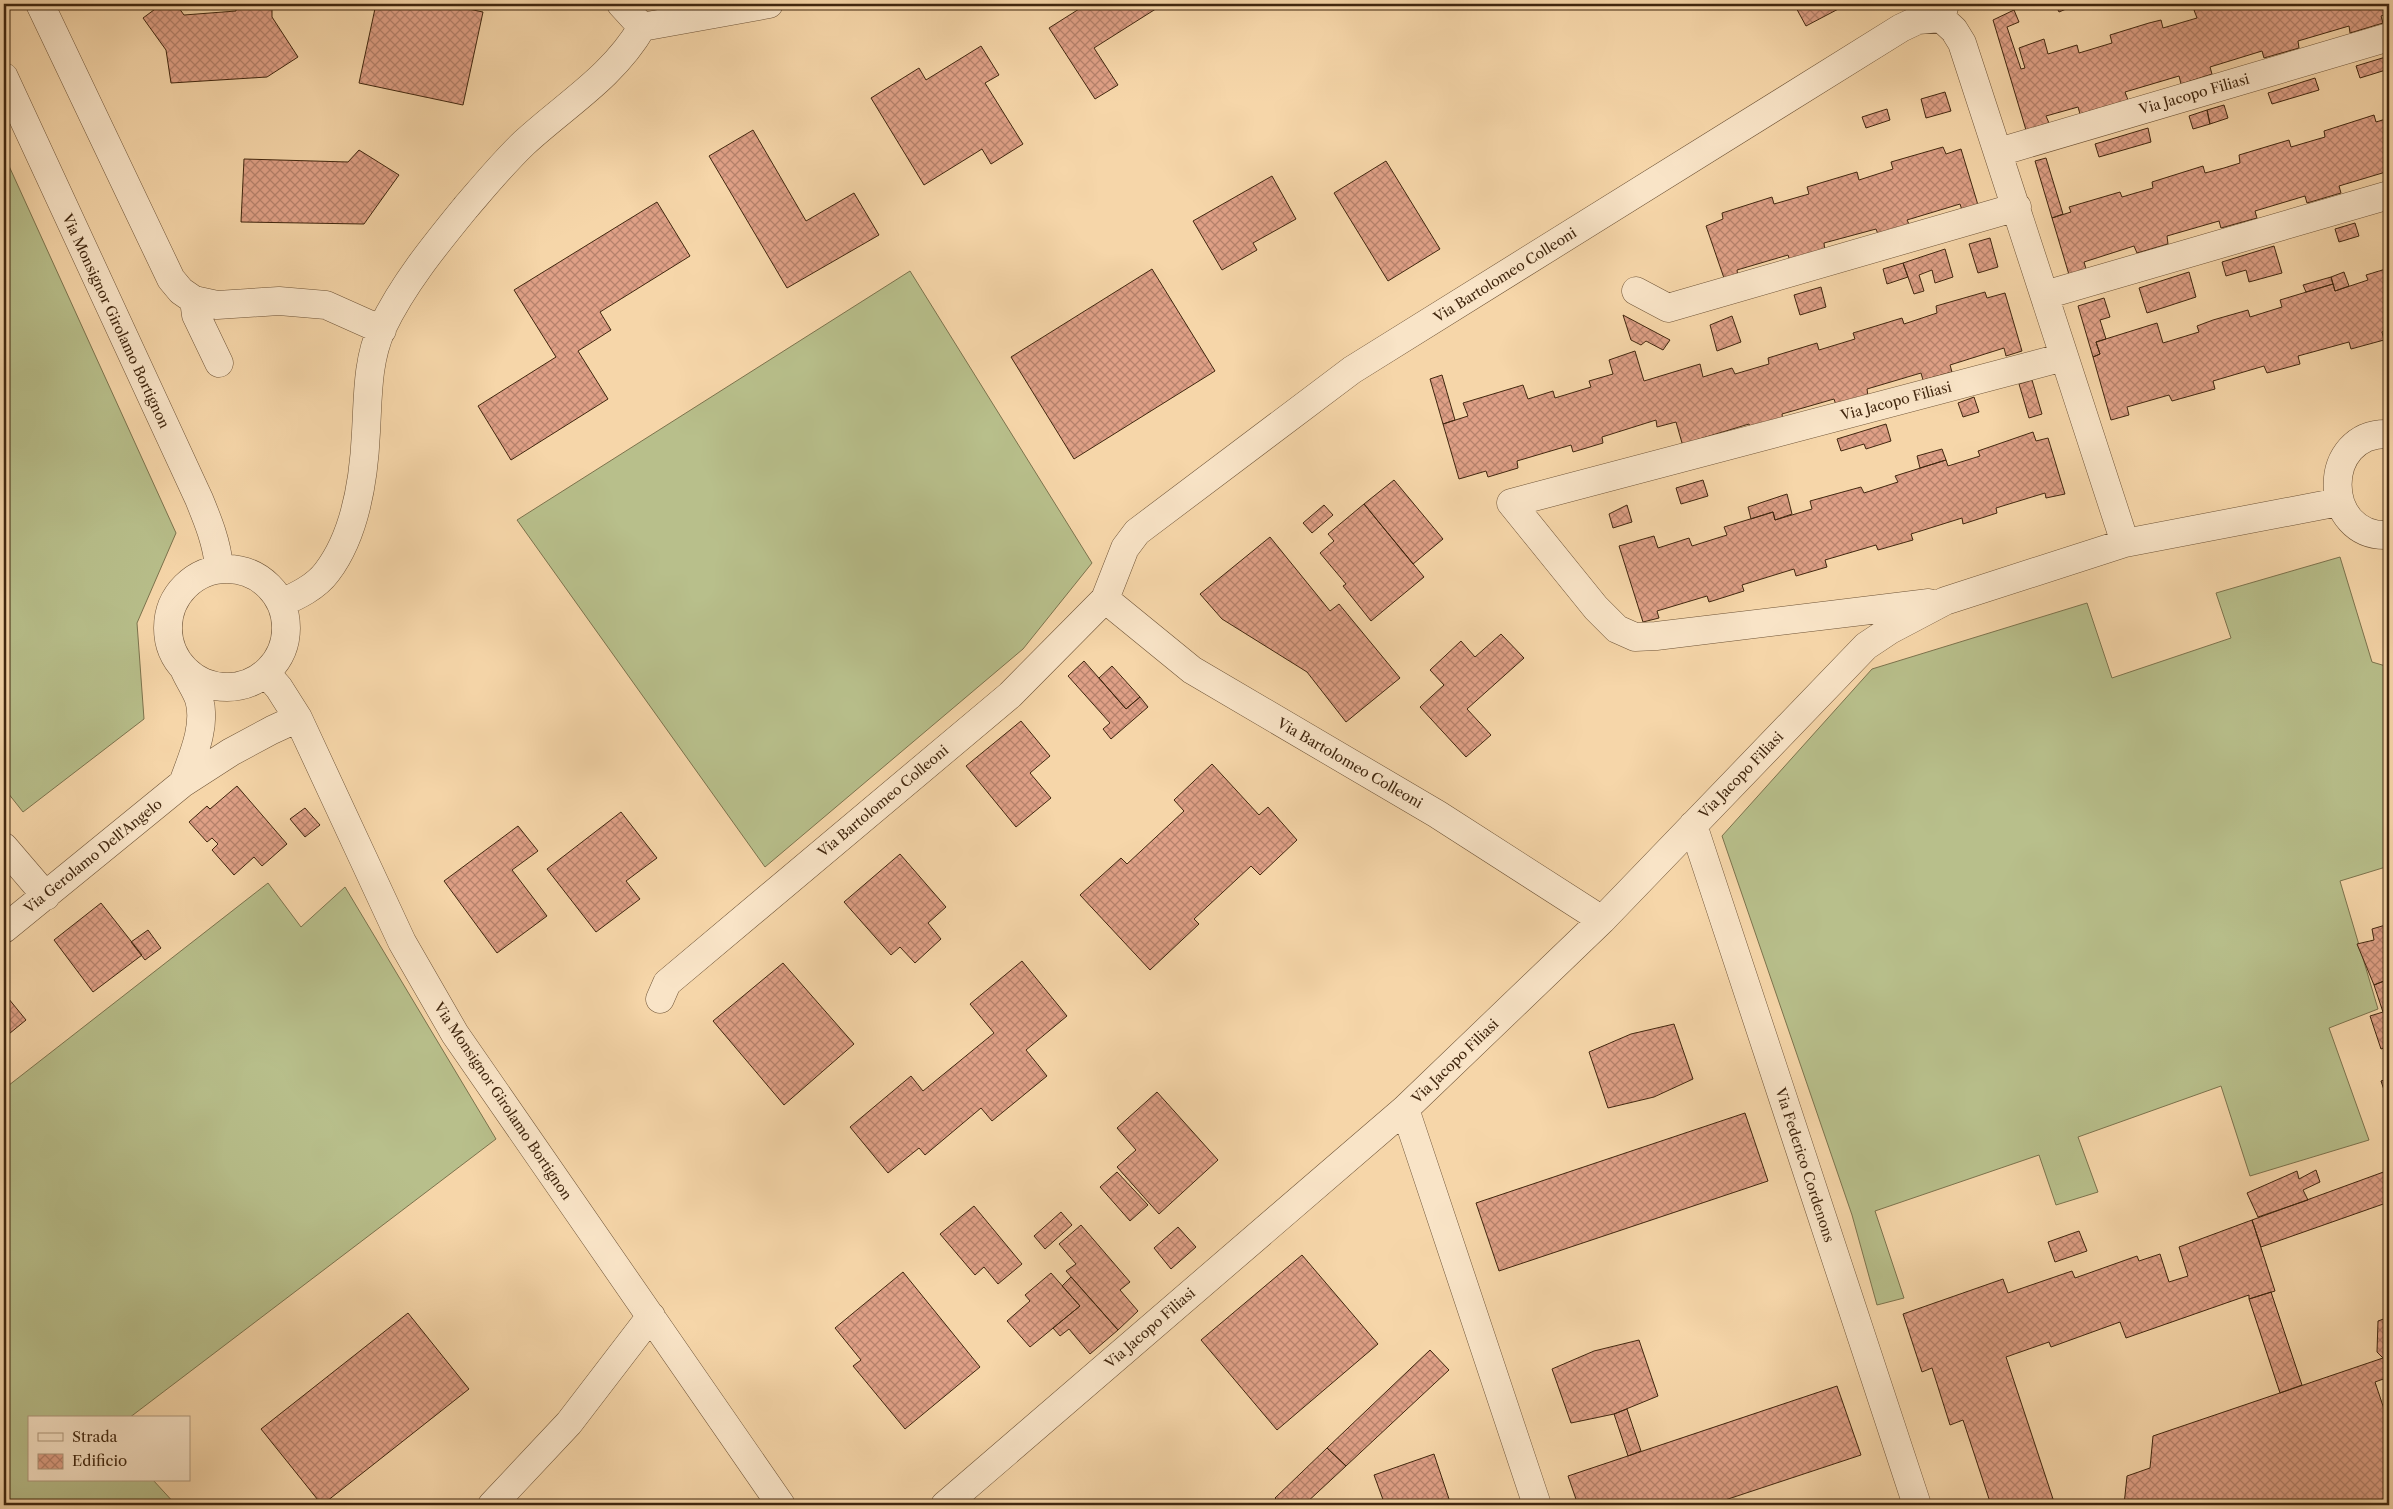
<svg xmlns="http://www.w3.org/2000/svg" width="2393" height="1509" font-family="'Libre Caslon Text',serif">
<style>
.grass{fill:#b8bf8b;stroke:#7c734d}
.building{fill:url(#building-cross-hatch);stroke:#41270f}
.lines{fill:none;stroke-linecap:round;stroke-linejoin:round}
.minor-casing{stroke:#6e5336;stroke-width:29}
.minor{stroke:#f9e4c7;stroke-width:28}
.labels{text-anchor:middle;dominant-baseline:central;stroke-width:4;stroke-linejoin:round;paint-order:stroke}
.street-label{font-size:14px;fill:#41270f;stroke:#f9e4c7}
</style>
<defs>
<pattern id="building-cross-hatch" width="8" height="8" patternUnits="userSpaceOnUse" patternTransform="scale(1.25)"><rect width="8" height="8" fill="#dfa086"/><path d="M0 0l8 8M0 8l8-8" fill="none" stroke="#b6826c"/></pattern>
</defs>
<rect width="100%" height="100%" fill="#f6d6a9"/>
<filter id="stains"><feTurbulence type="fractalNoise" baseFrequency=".004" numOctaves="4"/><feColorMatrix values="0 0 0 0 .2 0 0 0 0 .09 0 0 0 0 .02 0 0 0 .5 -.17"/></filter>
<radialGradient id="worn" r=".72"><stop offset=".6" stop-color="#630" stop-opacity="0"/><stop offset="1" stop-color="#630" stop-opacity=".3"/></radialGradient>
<path class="grass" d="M4,155L176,533L137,623L144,719L23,812L4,788Z
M910,271L1092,563L1023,649L765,867L517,520Z
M2340,557L2372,662L2389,667V866L2340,881L2378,1009L2329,1028L2369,1140L2250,1176L2221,1086L2078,1137L2098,1192L2056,1205L2039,1155L1875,1211L1904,1298L1877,1305L1852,1215L1722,836L1872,669L2087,603L2112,678L2231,638L2216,593Z
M268,883L301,927L345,887L496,1139L129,1418H29V1480H153L176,1505H4V1089Z"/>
<path class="building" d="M162,4H176L184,15L236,11V4H272V17L298,57L267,77L171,83L166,50L143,18Z
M376,4H444L483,12L463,105L359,83Z
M1087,4L1162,5L1094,48L1118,85L1095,99L1049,28Z
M1794,4H1843L1844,6L1806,26Z
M2055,4H2078L2059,12Z
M2215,4H2389V13L2381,16L2383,23L2350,33L2349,26L2298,41L2299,48L2264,58L2262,51L2210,67L2212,74L2181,84L2179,76L2125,92L2128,100L2080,114L2078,107L2046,116L2049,123L2026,130L1993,20L2014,10L2019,22L2007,27L2021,69L2025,68L2019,48L2044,39L2048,54L2077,45L2079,53L2112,43L2110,35L2149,23L2161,20L2163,28L2197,18L2194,10Z
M981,46L999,75L985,83L1023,144L991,164L982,149L924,185L871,98L919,68L926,80Z
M2389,56V69L2360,78L2356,66Z
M2315,78L2319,90L2272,104L2268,93Z
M1945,92L1951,111L1926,118L1921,99Z
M2224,105L2228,118L2210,124L2207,110Z
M1887,109L1890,120L1866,128L1862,117Z
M2207,110L2210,124L2193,129L2189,116Z
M2374,115L2376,122L2389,118V171L2339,186L2341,193L2307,203L2305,196L2255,211L2257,218L2221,228L2219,221L2167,236L2168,244L2137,253L2134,246L2084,262L2087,272L2070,278L2052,218L2071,212L2069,207L2120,192L2122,197L2139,192L2153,188L2152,182L2203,166L2205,173L2224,168L2240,163L2239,155L2289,140L2291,147L2325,137L2324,131Z
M2148,128L2151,142L2099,157L2095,144Z
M753,130L806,221L854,193L879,235L787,288L709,156Z
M1943,147L1946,154L1961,149L1978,205L1962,210L1960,204L1907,220L1910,226L1878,234L1876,229L1824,243L1825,251L1790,261L1788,255L1737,270L1738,277L1725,281L1706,226L1723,219L1722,213L1772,197L1774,204L1809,194L1807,187L1857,172L1859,180L1893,169L1891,162Z
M359,150L399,175L364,224L241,222L244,159L348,162Z
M2046,158L2063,214L2052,218L2035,161Z
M1386,161L1440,249L1388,281L1334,193Z
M1272,176L1296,219L1253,243L1257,250L1222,270L1193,221Z
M657,202L690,256L600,312L611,330L578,351L608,399L511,460L478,406L556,357L514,290Z
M2355,223L2359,236L2339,242L2335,229Z
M1990,238L1998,267L1978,273L1969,244Z
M2274,246L2282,273L2249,282L2246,270L2226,276L2222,262Z
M1945,249L1953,277L1935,283L1932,270L1919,275L1924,291L1914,294L1903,263Z
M1903,263L1908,277L1887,284L1883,269Z
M2389,268V329L2382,332L2384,340L2351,349L2349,342L2298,356L2300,364L2267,373L2264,366L2213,381L2215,389L2172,401L2169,395L2127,407L2129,415L2111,420L2093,357L2100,354L2096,342L2157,323L2163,343L2199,332L2197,326L2213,320L2248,310L2250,317L2282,307L2280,300L2333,284L2335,291L2368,280L2366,275Z
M1152,269L1215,371L1074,459L1011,357Z
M2189,272L2196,297L2147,313L2139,288Z
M2344,272L2349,286L2335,291L2331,277Z
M2331,277L2333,284L2306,292L2303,285Z
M1821,287L1826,307L1800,315L1794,295Z
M1985,292L1987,298L2005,293L2022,351L2006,356L2004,348L1950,365L1952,372L1923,380L1921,373L1867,389L1868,396L1836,405L1834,399L1782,414L1783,421L1751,430L1749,424L1696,440L1698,446L1684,450L1676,422L1657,427L1656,420L1602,437L1603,443L1573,452L1571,445L1517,461L1518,468L1488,477L1486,471L1459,479L1443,424L1468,416L1463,403L1523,385L1528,399L1553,391L1555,398L1591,387L1589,381L1613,374L1609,360L1635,351L1644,381L1700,364L1703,377L1732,368L1735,374L1769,364L1768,358L1817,343L1819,350L1855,339L1853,333L1902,318L1904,324L1937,313L1936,306Z
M2104,298L2110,317L2100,320L2106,339L2096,342L2100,354L2093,357L2078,306Z
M1623,315L1670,340L1663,350L1646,341L1641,345L1631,340Z
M1732,316L1741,342L1717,351L1710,325Z
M1442,375L1455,420L1443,424L1430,379Z
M2032,380L2042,414L2029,418L2019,384Z
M1974,397L1979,412L1963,417L1958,403Z
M1886,424L1891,441L1866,449L1864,444L1841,451L1837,439Z
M2033,432L2036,441L2048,438L2065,494L2046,498L2045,493L1996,508L1997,513L1963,524L1962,518L1911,534L1913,540L1878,550L1876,545L1825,560L1827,567L1796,576L1794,569L1742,585L1744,591L1709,602L1707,596L1657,611L1659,618L1643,622L1619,546L1654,536L1658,548L1689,538L1692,546L1727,535L1724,527L1773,512L1775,520L1812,509L1810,501L1861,487L1864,493L1898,482L1895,476L1946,460L1948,466L1980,456L1978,451Z
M1942,449L1946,460L1920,468L1917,456Z
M1394,480L1443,539L1413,564L1364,504Z
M1703,480L1708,496L1681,504L1676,488Z
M1787,494L1792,514L1775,520L1773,512L1751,519L1748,507Z
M1364,504L1424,577L1371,621L1343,586L1346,584L1320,553L1334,541L1328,534Z
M1324,505L1333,515L1312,533L1303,523Z
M1627,505L1632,522L1613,528L1609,514Z
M1270,537L1330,611L1339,604L1400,678L1346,722L1307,672L1222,619L1200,594Z
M1501,634L1524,658L1467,709L1491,735L1466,757L1420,707L1444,685L1430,670L1461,641L1475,657Z
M1084,661L1126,709L1140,697L1148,707L1111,739L1103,729L1110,723L1068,676Z
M1112,666L1140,697L1126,709L1099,678Z
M1021,721L1050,756L1030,773L1051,798L1016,827L966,766Z
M1212,764L1259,815L1268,807L1297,840L1260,875L1251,866L1194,919L1199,924L1150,970L1080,895L1121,858L1127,864L1184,811L1174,800Z
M237,786L287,844L262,866L254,857L234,875L212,850L218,844L212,838L207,842L189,822L207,806L210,809Z
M305,808L320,825L305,837L290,819Z
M621,812L657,858L626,881L640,899L596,932L547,869Z
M518,826L538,851L512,870L547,916L497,953L444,881Z
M900,854L946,907L928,923L941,939L915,963L900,947L891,955L844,902Z
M101,903L142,955L93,992L54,940Z
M2389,924V979L2374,985L2357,944L2374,940L2372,929Z
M148,930L161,948L145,960L131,942Z
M1022,961L1067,1016L1026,1050L1047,1076L992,1121L981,1108L925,1155L919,1148L888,1173L850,1127L911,1076L923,1091L994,1033L970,1004Z
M783,963L854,1044L784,1105L713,1021Z
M2389,979V1046L2381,1049L2370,1016L2383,1012L2374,985Z
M4,993L26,1020L4,1038Z
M1674,1024L1693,1079L1654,1097L1608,1108L1589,1052L1631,1034Z
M2389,1078V1105L2381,1081Z
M1157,1092L1218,1160L1159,1214L1117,1167L1136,1150L1117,1128Z
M1745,1113L1768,1181L1499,1271L1476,1203Z
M2316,1170L2320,1182L2303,1190L2308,1200L2258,1217L2247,1193L2297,1171L2299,1179Z
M2389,1170V1202L2261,1247L2252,1220Z
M1117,1172L1148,1205L1130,1221L1100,1187Z
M974,1206L1022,1264L998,1284L984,1267L975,1275L940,1234Z
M1061,1212L1072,1225L1045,1249L1034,1236Z
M2252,1220L2275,1291L2249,1299V1295L2126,1338L2120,1322L2051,1347L2049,1342L2006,1357L2055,1505H1991L1963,1420L1950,1425L1932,1368L1922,1372L1903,1314L2003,1279L2008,1293L2072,1271L2075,1278L2137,1256L2139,1261L2160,1254L2169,1282L2188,1276L2179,1247Z
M1081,1225L1130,1282L1120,1290L1138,1311L1118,1330L1066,1271L1076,1264L1059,1244Z
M1178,1227L1196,1247L1171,1269L1154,1248Z
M2079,1231L2087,1251L2055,1262L2048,1242Z
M1302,1255L1378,1344L1277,1430L1201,1340Z
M903,1272L980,1367L905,1429L853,1366L861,1360L835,1328Z
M1051,1273L1080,1306L1030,1347L1007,1321L1030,1301L1025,1295Z
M1071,1277L1118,1330L1090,1354L1069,1329L1060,1336L1053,1328L1080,1306L1062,1286Z
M2271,1292L2302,1385L2280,1393L2249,1299Z
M408,1313L469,1389L322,1505L261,1429Z
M2389,1317V1377L2375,1382L2389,1424V1497L2365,1505H2124L2127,1476L2150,1468L2153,1436L2383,1358L2377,1352L2378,1321Z
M1639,1340L1658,1396L1614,1414L1571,1423L1552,1369L1594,1351Z
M1430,1350L1449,1370L1346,1466L1327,1448Z
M1837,1386L1861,1455L1710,1505H1578L1568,1476Z
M1627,1409L1641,1451L1628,1456L1614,1414Z
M1327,1448L1346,1466L1304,1505H1282L1275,1498Z
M1434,1454L1451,1505H1385L1374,1475Z"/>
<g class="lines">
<defs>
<path id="minor" d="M40,4L171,279L181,291L194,300L217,305L279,301L326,305L382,330
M621,4L642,27
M1941,18L1954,30L1962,43L2125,543
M4,77L199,499C208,521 217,543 219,567
M1999,152L2389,37
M1636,291L1668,308L2017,207
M2045,295L2389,195
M194,300L196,315L219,363
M2389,434C2320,431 2321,539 2389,535
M168 628a59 59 0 1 1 118 0a59 59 0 1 1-118 0Z
M281,603C297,596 316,587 327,572C356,534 364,478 366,432C368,398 367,360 382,328C403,284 435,245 466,207C485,185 503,163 524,143C565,105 613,77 642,27L769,4
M1929,603L1656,636L1635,637L1617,629L1596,608L1511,503L2064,357
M266,673L279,688L298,718L402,942L455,1034L781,1505
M183,783C192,758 207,726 199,699C196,690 189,680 185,671
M1693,825L1917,1505
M4,847L46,896
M1602,920L1437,814L1192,670L1105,599L1125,548L1137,532L1352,370L1901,28L1918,20L1941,18L1945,4
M4,929L183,783L231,752L272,730L298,718
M660,999L667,983L1010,695L1105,599
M1405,1109L1537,1505
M492,1505L569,1423L651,1316
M945,1505L1405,1109L1602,920L1866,646L1890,630L1945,601L2125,543L2339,502"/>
</defs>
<use href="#minor" class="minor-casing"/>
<use href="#minor" class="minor"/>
</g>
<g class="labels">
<g class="street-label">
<text transform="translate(2194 94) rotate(-16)">Via Jacopo Filiasi</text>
<text transform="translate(1505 275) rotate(-32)">Via Bartolomeo Colleoni</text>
<text transform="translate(116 321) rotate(65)">Via Monsignor Girolamo Bortignon</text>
<text transform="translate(1896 401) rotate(-15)">Via Jacopo Filiasi</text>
<text transform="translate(1350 763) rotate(30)">Via Bartolomeo Colleoni</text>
<text transform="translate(1741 775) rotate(-46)">Via Jacopo Filiasi</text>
<text transform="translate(883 801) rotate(-40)">Via Bartolomeo Colleoni</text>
<text transform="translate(93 856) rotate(-39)">Via Gerolamo Dell'Angelo</text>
<text transform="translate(1455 1061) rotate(-44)">Via Jacopo Filiasi</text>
<text transform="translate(503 1101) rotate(56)">Via Monsignor Girolamo Bortignon</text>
<text transform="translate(1805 1165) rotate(72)">Via Federico Cordenons</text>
<text transform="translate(1150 1328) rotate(-41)">Via Jacopo Filiasi</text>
</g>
</g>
<rect width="2393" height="1509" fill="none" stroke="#f6d6a9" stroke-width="20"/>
<rect x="5" y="5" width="2383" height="1499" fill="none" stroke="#41270f" stroke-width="2.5"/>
<rect x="10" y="10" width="2373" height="1489" fill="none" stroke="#41270f"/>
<rect x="28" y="1416" width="162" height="65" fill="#f9e4c7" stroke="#af987d"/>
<rect x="38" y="1433" width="25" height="8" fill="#f9e4c7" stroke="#af987d"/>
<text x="72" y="1442" font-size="15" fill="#41270f">Strada</text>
<rect x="38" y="1454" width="25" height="15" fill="url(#building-cross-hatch)" stroke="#af987d"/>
<text x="72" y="1466" font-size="15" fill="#41270f">Edificio</text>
<rect width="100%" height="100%" filter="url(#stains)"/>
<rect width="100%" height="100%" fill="url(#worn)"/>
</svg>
